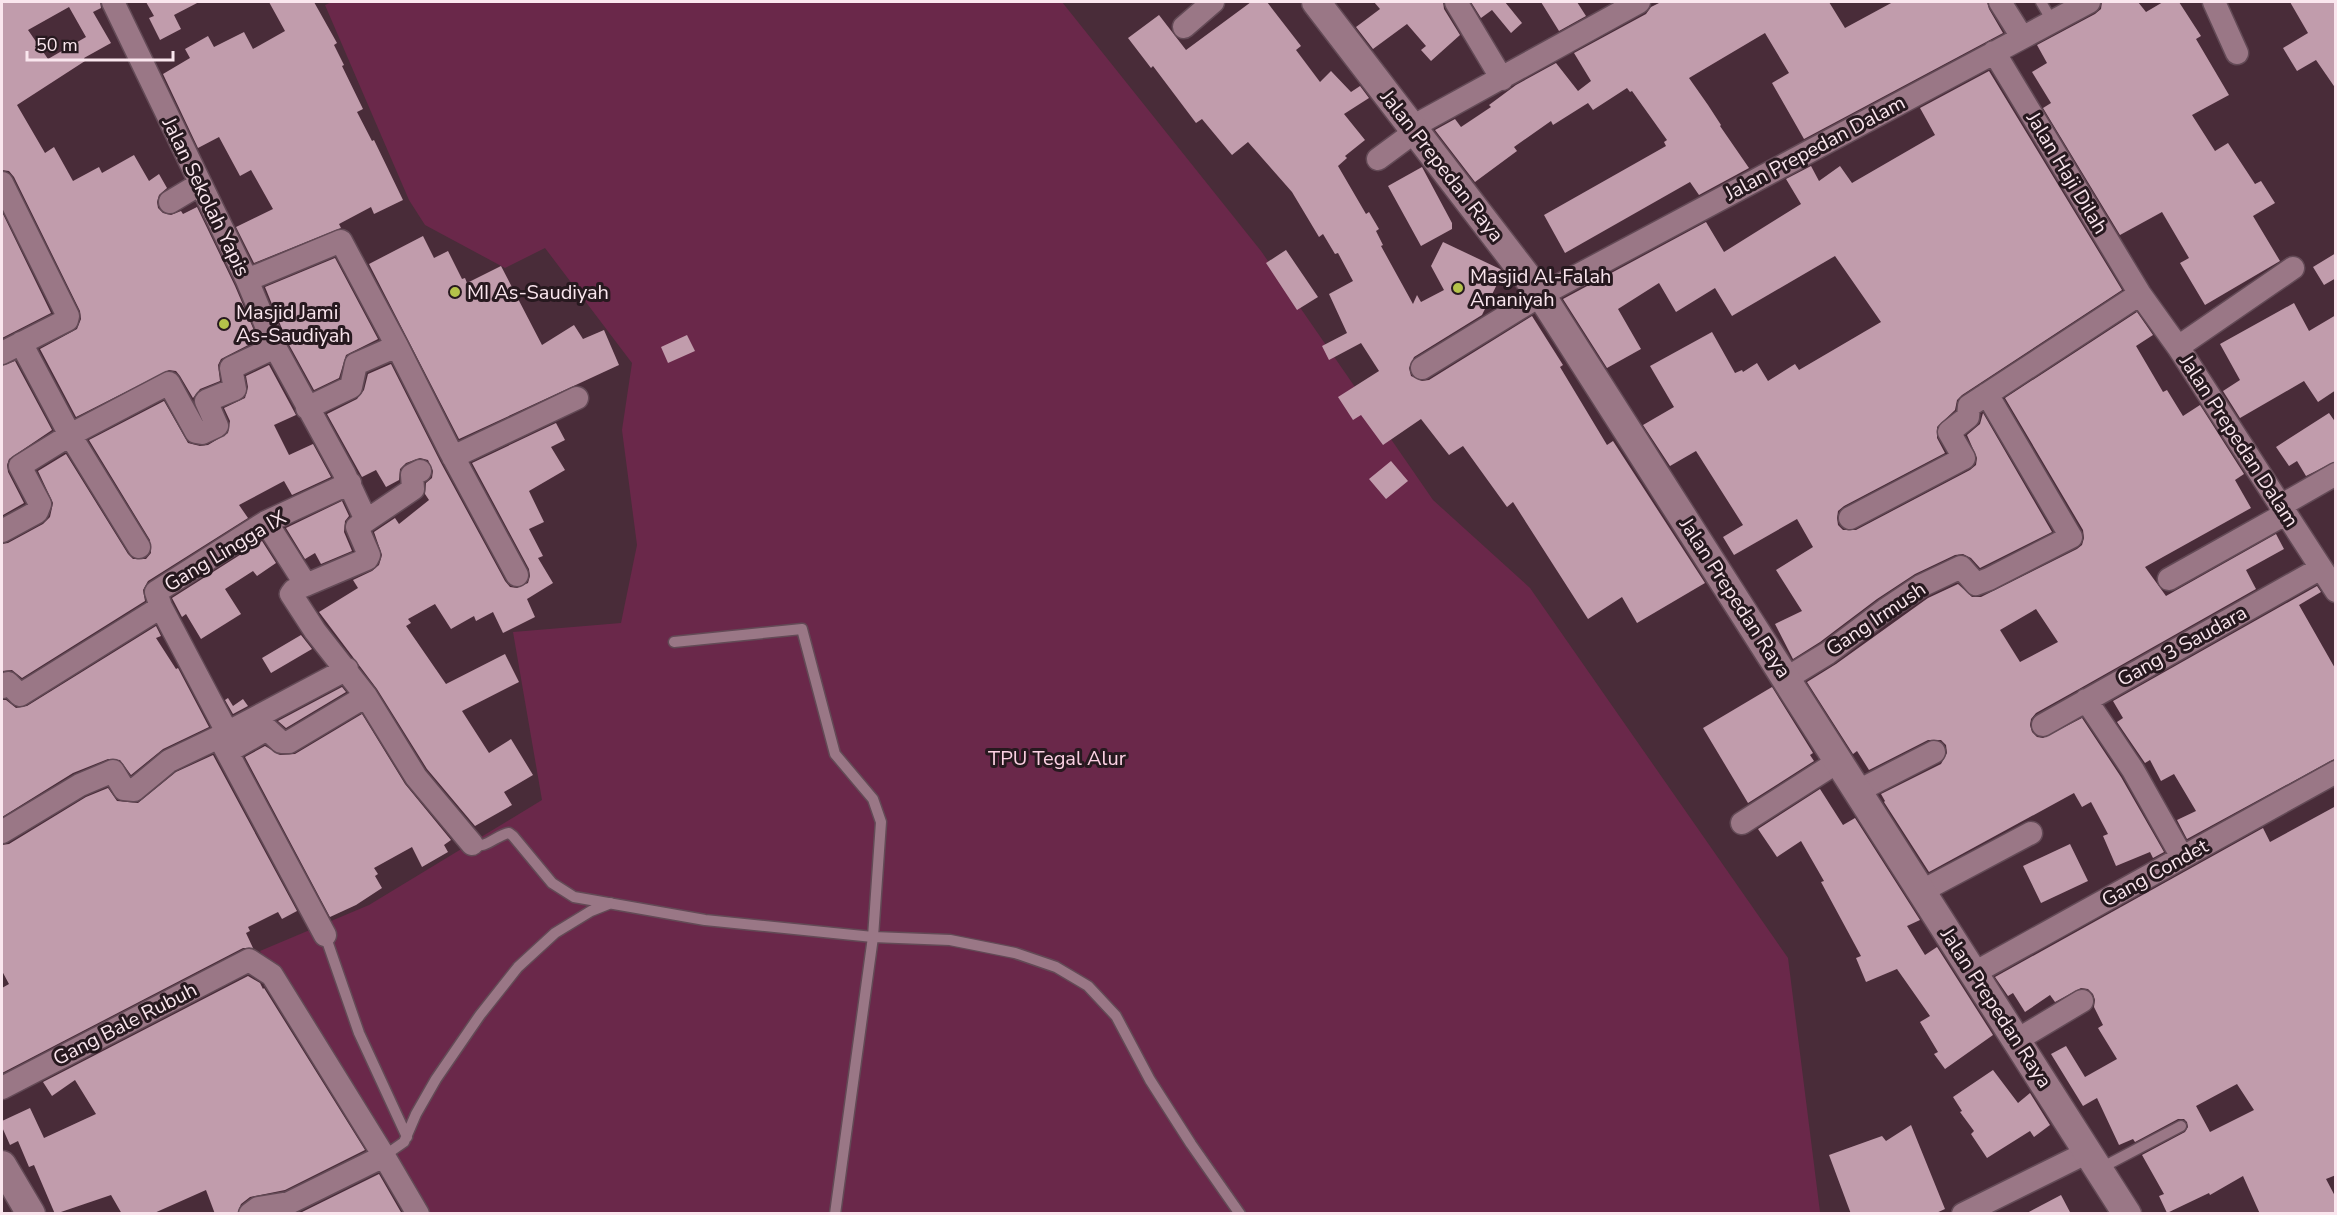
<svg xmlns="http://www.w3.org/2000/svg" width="2337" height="1215" font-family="'Nunito Sans',sans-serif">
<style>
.green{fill:#6a284a}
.building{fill:#c19cac;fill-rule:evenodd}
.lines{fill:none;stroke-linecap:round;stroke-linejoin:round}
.service-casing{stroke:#634a56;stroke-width:13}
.minor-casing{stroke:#634a56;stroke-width:25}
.tertiary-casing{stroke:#634a56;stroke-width:31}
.service{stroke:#9a7786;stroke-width:10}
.minor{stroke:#9a7786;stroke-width:22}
.tertiary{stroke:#9a7786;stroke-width:28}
.poi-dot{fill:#b4c24a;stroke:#27191f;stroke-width:2}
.labels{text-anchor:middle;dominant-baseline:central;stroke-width:6;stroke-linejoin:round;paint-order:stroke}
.street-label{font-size:20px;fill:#fae6ee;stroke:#27191f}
.poi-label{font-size:20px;fill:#fae6ee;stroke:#27191f;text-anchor:start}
.park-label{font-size:20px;fill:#fcd1e3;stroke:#27191f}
</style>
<rect width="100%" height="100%" fill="#492c39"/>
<path class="green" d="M332,2H1062L1261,251L1433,500L1530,588L1788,958L1820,1212L1815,1214L421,1213L380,1144L260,951L369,905L542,800L513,632L621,623L637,545L622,430L632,363L545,248L505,268L425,225L409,200L325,5Z"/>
<path class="building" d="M2,2H100L101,8L93,12L111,43L84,58L85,61L17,105L45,153L54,147L73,181L99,167L102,173L134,155L149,181L159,174L167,188L159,195L157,202L158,208L163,213L171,215L181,211L183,214L197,207L235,286L258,340L221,359L218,365L220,381L200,389L193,398L180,376L176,371L169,370L76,417L40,349L77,329L81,319L80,311L14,177L9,171L2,170ZM69,7L86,37L48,59L28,30Z
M146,2H199L174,15L181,29L160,40L149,18L154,16Z
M269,2H314L337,43L334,45L344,65L342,66L363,109L357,112L372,141L374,140L403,200L374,214L371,207L339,224L341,228L254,263L236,227L273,209L251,170L240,176L219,137L198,148L163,74L190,58L185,49L208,36L214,47L244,32L253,49L285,31Z
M1251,2H1267L1301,46L1296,50L1320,82L1331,71L1351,92L1360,86L1369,98L1344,114L1365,140L1345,156L1347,158L1338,166L1366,214L1369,212L1379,229L1376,231L1383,245L1381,246L1413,304L1417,295L1421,302L1444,290L1431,266L1443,242L1500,269L1503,272L1482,315L1414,357L1409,368L1411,376L1422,381L1429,380L1532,316L1563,365L1560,367L1607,445L1613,441L1705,583L1637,623L1622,597L1588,619L1513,502L1507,507L1463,446L1449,455L1421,419L1383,445L1361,415L1353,420L1338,397L1379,371L1361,343L1329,360L1322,346L1347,333L1329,294L1353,281L1338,253L1335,254L1323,234L1319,237L1292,192L1248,142L1232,155L1202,119L1196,123L1153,66L1151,68L1128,38L1159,15L1186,50Z
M1374,2H1443L1444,9L1460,35L1431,61L1421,50L1426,46L1407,24L1373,49L1356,27L1380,9Z
M1471,2H1505L1522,23L1511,33L1492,10L1481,18Z
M1541,2H1577L1586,16L1559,31Z
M1661,2H1829L1845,28L1893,2H1987L1989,9L2003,33L1804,139L1772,83L1789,73L1765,33L1689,78L1708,105L1721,125L1720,126L1749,168L1699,195L1690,182L1565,253L1544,215L1666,146L1664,142L1667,140L1632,91L1630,92L1627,88L1593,110L1588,103L1553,125L1551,121L1514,147L1517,151L1475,182L1435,130L1455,119L1461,127L1491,107L1489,105L1516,85L1556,63L1578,91L1591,81L1574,53L1646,14L1651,7Z
M2102,2H2138L2146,12L2163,2H2179L2201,36L2196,39L2229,95L2192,115L2215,151L2228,143L2255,184L2261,181L2275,203L2253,216L2280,261L2205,305L2180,263L2189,258L2162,212L2120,235L2043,108L2051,103L2032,72L2047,63L2037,45L2095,14L2101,9Z
M2290,2H2336V89L2316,60L2297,71L2283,48L2308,33Z
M1989,71L2122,290L1962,395L1957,400L1955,410L1937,427V438L1945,453L1844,506L1838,511L1837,518L1838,525L1843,530H1856L1970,470L1976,465L1977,458L1967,435L1980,424L1983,413L2052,532L1980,568L1971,558L1963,554L1955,555L1915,574L1877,599L1820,642L1793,659L1775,624L1802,611L1776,570L1813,547L1797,519L1734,555L1723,537L1743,525L1696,451L1670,466L1643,425L1674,407L1650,366L1712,332L1735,373L1742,370L1743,372L1757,363L1768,381L1795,364L1799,370L1881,322L1835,256L1732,316L1715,288L1676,312L1659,283L1618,309L1641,349L1607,368L1563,299L1706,222L1724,252L1801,204L1786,179L1811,166L1819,181L1840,166L1852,183L1935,135L1920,108Z
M1422,167L1452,223V229L1421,246L1388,186Z
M2,212L51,313L2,338Z
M423,236L434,258L448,251L462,279L465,278L467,283L501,266L542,345L574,325L583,339L604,330L619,365L459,439L369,264Z
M1286,250L1318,297L1297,310L1266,263Z
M2336,253V278L2324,285L2313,267Z
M335,258L378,339L346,355L339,378L314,390L287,341L265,287Z
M2294,303L2309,331L2336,315V390L2318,402L2304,381L2240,418L2223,391L2240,380L2220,344Z
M2137,312L2153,335L2136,346L2163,392L2167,390L2183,416L2200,405L2244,474L2235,480L2251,508L2145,567L2166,596L2276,534L2284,549L2246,570L2256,589L2079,689L2036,713L2031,719L2030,725L2032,732L2037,737L2043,738L2082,718L2121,777L2164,852L2153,858L2150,852L2116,866L2103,836L2108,834L2091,802L2082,807L2074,793L1929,872L1884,802L1885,801L1881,794L1941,764L1947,753L1946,745L1941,740H1928L1869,770L1857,751L1853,754L1807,682L1836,664L1928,598L1958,584L1972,597H1981L2077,549L2082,545L2084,538L2083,530L2005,398ZM2036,609L2058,642L2020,662L2000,630Z
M687,335L695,351L668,363L661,347Z
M15,361L52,430L9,459L7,465L8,472L24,503L3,515L2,366Z
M391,364L441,463L505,581L510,587L517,588L528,583L530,576L529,569L472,463L556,423L565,440L551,447L565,470L529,491L544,522L529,529L543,556L538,558L553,583L527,599L535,617L503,633L493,612L476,621L474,616L451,629L435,604L408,619L411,623L406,626L446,684L505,654L519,682L462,711L489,753L511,739L533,775L504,792L512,805L475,826L427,769L377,689L319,612L358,588L353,580L372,571L379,565L382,555L374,532L395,518L399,524L429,500L425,494L426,483L432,478L433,471L428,460L420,458L406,463L400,469L399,480L386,487L376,470L362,477L327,414L357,399L364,390L368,374Z
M269,365L296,415L274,425L289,455L313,444L331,477L292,495L284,481L239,505L248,518L148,581L143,590L145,601L22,678L12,670L2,671V544L8,543L43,524L50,517L53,503L38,471L66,454L128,554L133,559H146L151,553L150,540L89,440L164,401L188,443L200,446L208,445L228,433L230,421L224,408L245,398L248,387L246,376Z
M2329,413L2336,423V461L2306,476L2297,461L2289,466L2276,447Z
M1391,461L1408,481L1386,499L1369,479Z
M342,501L349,516L345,521L344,532L352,551L321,564L315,553L305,559L286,528Z
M262,541L276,563L257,576L253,571L225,589L241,614L201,639L186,614L182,617L172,598Z
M2317,586L2321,592L2299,605L2336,670V758L2187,839L2177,820L2196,811L2174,774L2161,781L2150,760L2145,763L2117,722L2123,718L2113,701Z
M156,626L161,636L156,638L176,669L178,668L209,727L163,749L131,775L120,760L108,759L73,773L2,817V700H6L16,708L27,706Z
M301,635L312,649L271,673L262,658Z
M342,687L346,692L286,728L278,721Z
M1772,687L1813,753L1810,755L1814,761L1748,803L1703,728Z
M228,698L233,706L243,699L248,706L233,714L225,700Z
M362,714L405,784L451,840L444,845L448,852L422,867L412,847L374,868L378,874L375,876L382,888L356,905L330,917L245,757L265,746L280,755L295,754Z
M213,755L297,911L282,919L278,912L248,927L250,931L246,933L253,948H243L2,1073V988L9,984L2,971V845L9,844L86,797L108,788L117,801L138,803L176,772Z
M1820,789L1843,825L1855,818L1920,920L1907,926L1925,955L1937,947L1993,1035L1945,1069L1934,1054L1938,1052L1920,1022L1930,1016L1897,969L1866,982L1856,958L1861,956L1821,882L1824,881L1801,841L1777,857L1758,829Z
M2336,806V1175L2326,1179L2336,1198V1214H2260L2243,1176L2210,1195L2209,1193L2167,1213L2159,1196L2164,1194L2142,1155L2185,1132L2188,1127L2187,1122L2184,1119H2178L2135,1142L2133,1139L2119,1145L2097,1098L2083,1106L2051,1054L2066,1046L2085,1077L2117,1059L2098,1028L2103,1025L2094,1007L2095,1000L2093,994L2088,989L2081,988L2055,1002L2050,995L2025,1012L2013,993L2008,996L1995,977L2263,828L2270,842ZM2237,1084L2254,1110L2210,1132L2196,1106Z
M2070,844L2088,881L2041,903L2023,866Z
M248,976L260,983L263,989L264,988L365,1150L285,1190L250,1197L241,1204L237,1214H215L206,1190L152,1214H122L111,1195L55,1214L34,1165L29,1167L18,1141L10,1145L2,1127V1121L30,1108L44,1138L96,1114L75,1080L52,1096L43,1082Z
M1993,1070L2018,1103L2030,1093L2050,1125L2034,1137L2030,1131L1987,1158L1971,1134L1974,1131L1960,1112L1962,1111L1953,1097Z
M1911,1125L1945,1209L1934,1214H1851L1829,1155L1882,1136L1886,1141Z
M379,1174L402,1214H298Z
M2061,1195L2071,1214H2025Z"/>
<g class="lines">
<defs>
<path id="service" d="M2041,2L2052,21
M674,642L802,629L835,754L873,799L881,822L873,937L835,1214
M472,844C485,850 496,835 509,833L513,836L552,883L574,897L705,920L873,937L950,940L1015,953L1056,967L1088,986L1116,1016L1150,1080L1191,1144L1240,1214
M325,935L359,1033L407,1137
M384,1156L404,1142L416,1114L436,1079L480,1015L518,967L555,933L591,911L611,903
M2099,1169L2181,1126"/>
<path id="minor" d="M113,2L247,280L275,347L344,473L366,520
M1456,2L1502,79
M2000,2L2022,37
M2214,2L2237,53
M1184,27L1213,2
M1994,52L2140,294L2178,347L2336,591
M1412,127L1639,2
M1378,159L1416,131
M2,183L68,316L67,320L2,353
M170,202L200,184
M247,280L341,241L397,346
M21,343L70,435L139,547
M2178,347L2293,268
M1422,368L1541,295L2089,2
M307,408L351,387L356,364L397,346L450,451L517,575
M453,457L577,398
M420,471L412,475L413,489L357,527L369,555L367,559L294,590L291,594L315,631L366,696L416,777L472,844
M2280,506L2336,474
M1850,518L1964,458L1949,432L1968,417L1969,406L2140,294
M266,522L306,585
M2,531L37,512L40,504L20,466L70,435L169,383L196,432L202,433L217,426L206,401L235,389L231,368L275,347
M2169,579L2285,514
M161,607L227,732
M1787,678L1828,653L1885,610L1921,586L1961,567L1976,584L1989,579L2071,537L1987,394
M2,687L8,683L20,695L161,607L156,592L266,522L350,483
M2086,700L2133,770L2182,857
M2043,725L2321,568
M219,737L347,669
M227,752L325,935
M1858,791L1934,752
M1742,823L1839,761
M2,832L80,785L113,771L124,789L134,790L169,761L219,737L227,752L267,729L281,742H289L366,696
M1922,891L2031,833
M1974,973L2336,772
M2017,1040L2082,1001
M2,1088L249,960L272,975L384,1156L289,1203L258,1208L250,1214
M384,1156L418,1214
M1963,1214L2088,1152"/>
<path id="tertiary" d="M1316,2L1541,295L2127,1214
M2,1165L31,1214"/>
</defs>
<use href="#service" class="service-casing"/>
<use href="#minor" class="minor-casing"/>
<use href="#tertiary" class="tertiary-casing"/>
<use href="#service" class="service"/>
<use href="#minor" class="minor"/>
<use href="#tertiary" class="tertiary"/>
</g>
<g class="poi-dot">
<circle cx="1458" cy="288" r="6"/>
<circle cx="455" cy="292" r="6"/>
<circle cx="224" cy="324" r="6"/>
</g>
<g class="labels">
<g class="street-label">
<text transform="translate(1815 148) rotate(-28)">Jalan Prepedan Dalam</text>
<text transform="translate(1442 166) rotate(52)">Jalan Prepedan Raya</text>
<text transform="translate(2067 173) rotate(59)">Jalan Haji Dilah</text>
<text transform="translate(206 197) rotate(64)">Jalan Sekolah Yapis</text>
<text transform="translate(2239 441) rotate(57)">Jalan Prepedan Dalam</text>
<text transform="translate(225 551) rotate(-31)">Gang Lingga IX</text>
<text transform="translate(1735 598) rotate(57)">Jalan Prepedan Raya</text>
<text transform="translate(1876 619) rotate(-34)">Gang Irmush</text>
<text transform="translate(2182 646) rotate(-29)">Gang 3 Saudara</text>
<text transform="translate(2155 873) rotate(-29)">Gang Condet</text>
<text transform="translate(1996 1008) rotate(57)">Jalan Prepedan Raya</text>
<text transform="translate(125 1024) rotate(-27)">Gang Bale Rubuh</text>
</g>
<g class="poi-label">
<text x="1470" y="276">Masjid Al-Falah<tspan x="1470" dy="23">Ananiyah</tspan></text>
<text x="467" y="292">MI As-Saudiyah</text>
<text x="236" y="312">Masjid Jami<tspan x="236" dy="23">As-Saudiyah</tspan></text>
</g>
<g class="park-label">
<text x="1057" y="758">TPU Tegal Alur</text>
</g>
</g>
<rect width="2337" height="1215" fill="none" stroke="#fae6ee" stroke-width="6"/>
<path d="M27 51v9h146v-9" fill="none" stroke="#fae6ee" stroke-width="3"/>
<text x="36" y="51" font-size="18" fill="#fae6ee" stroke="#27191f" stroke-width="4.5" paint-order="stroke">50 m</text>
</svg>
